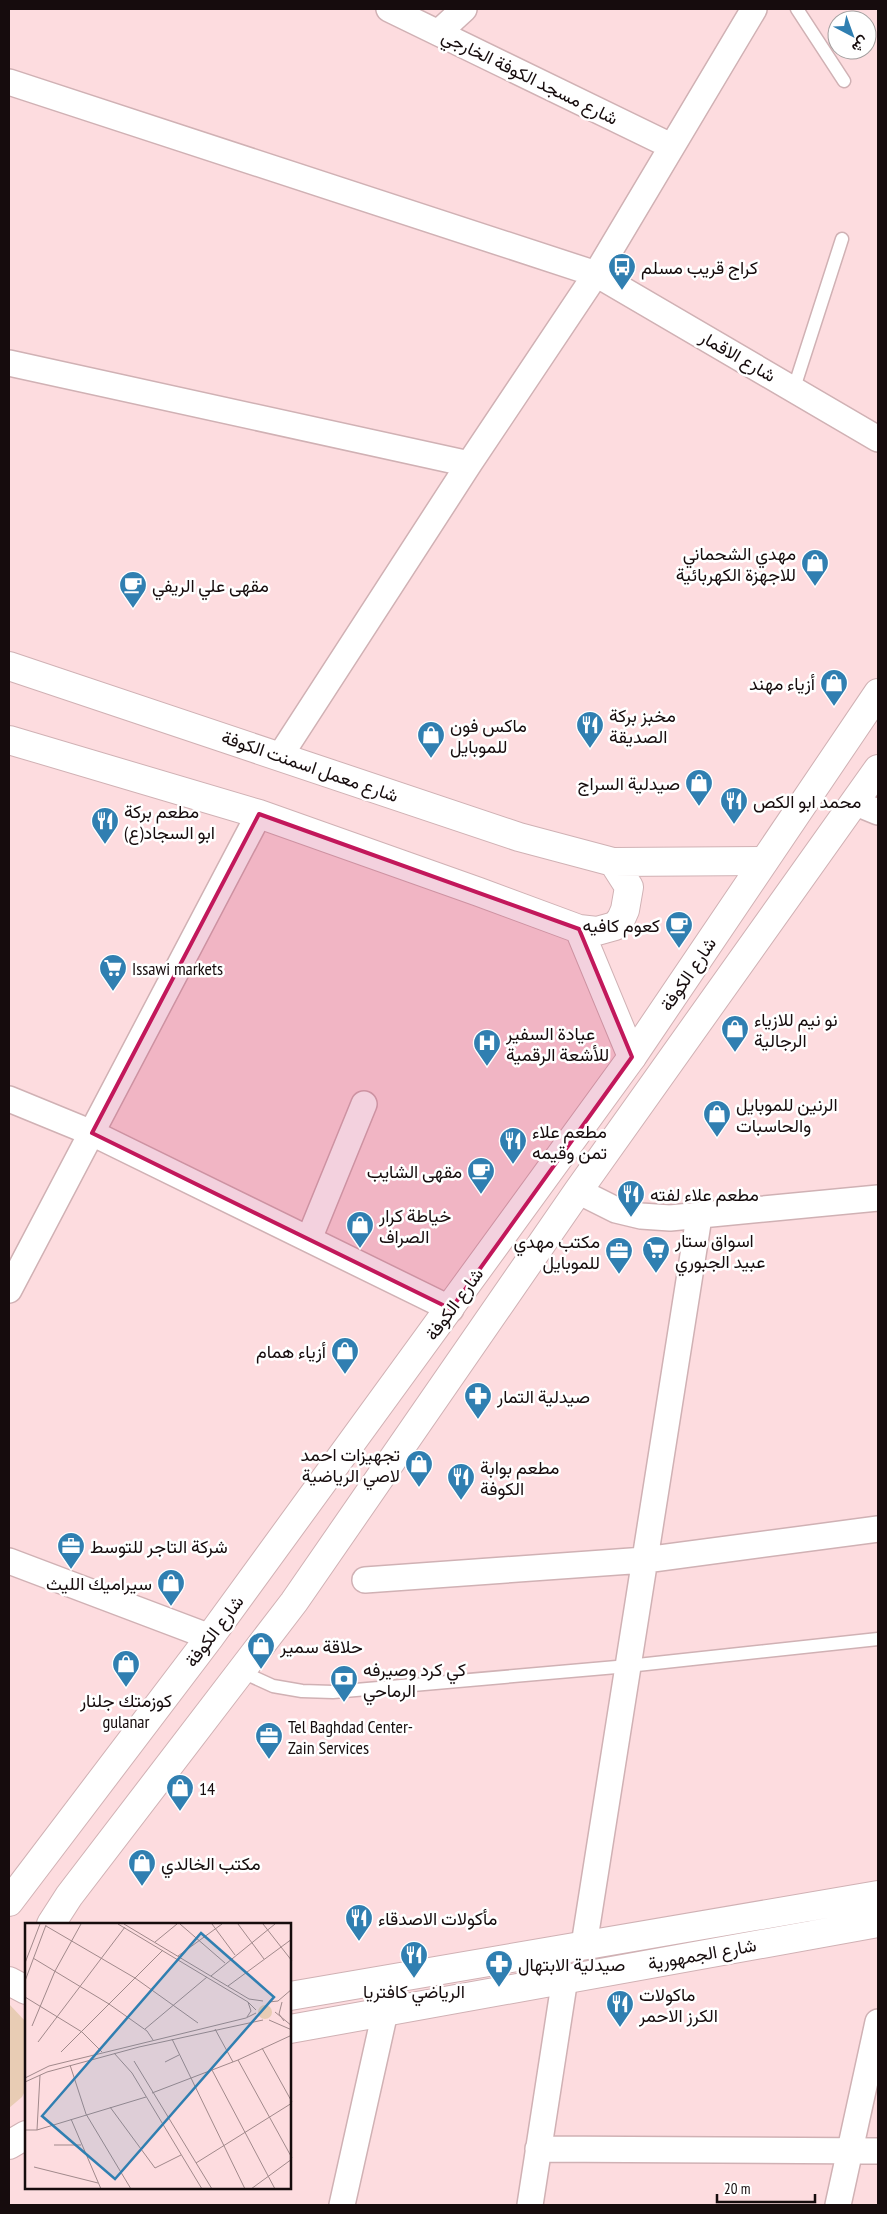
<svg xmlns="http://www.w3.org/2000/svg" width="887" height="2214" font-family="'PT Sans Narrow',Vazirmatn,sans-serif">
<style>
.green{fill:#e8ccb4}
.lines{fill:none;stroke-linecap:round;stroke-linejoin:round}
.lane-casing{stroke:#d0b1b4;stroke-width:15}
.street-casing{stroke:#d0b1b4;stroke-width:28}
.secondary-casing{stroke:#d0b1b4;stroke-width:30}
.primary-casing{stroke:#d0b1b4;stroke-width:30}
.highway-casing{stroke:#d0b1b4;stroke-width:30}
.lane{stroke:#fff;stroke-width:12}
.street{stroke:#fff;stroke-width:25}
.secondary{stroke:#fff;stroke-width:28}
.primary{stroke:#fff;stroke-width:28}
.highway{stroke:#fff;stroke-width:28}
.marked{fill:#c2185b;fill-opacity:0.2;stroke:#c2185b;stroke-width:4;stroke-linejoin:round}
.labels{text-anchor:middle;dominant-baseline:central;stroke-width:5;stroke-linejoin:round;paint-order:stroke}
.street-label{font-size:18px;fill:#160c0d;stroke:#fff}
.poi-label{font-size:18px;fill:#160c0d;stroke:#fff;text-anchor:start}
.inset-road{fill:none;stroke:#a1898b;stroke-width:1}
.view{fill:#307fb1;fill-opacity:0.15;stroke:#307fb1;stroke-width:2.5}
.inset-edge{fill:none;stroke:#160c0d;stroke-width:2.5}
</style>
<rect width="100%" height="100%" fill="#fddcdf"/>
<path class="green" d="M9,2004L26,2022V2089L22,2097L9,2108Z"/>
<g class="lines">
<defs>
<path id="lane" d="M797,9L844,81
M794,388L842,239
M240,1671L273,1686L302,1691L333,1692L628,1666L878,1639"/>
<path id="street" d="M389,9L671,146
M439,32L464,9
M9,82L596,274L878,439
M9,363L469,464
M280,756L469,464L596,274L754,9
M856,803L878,812
M9,1099L92,1133L451,1309
M578,1191L616,1210L641,1216L670,1218L878,1198
M309,1239L364,1104
M9,1290L259,814
M9,1561L210,1637
M365,1580L645,1560L878,1529
M584,1945L699,1217
M538,2149L878,2151
M342,2205L385,2012
M530,2205L565,1978
M838,2205L878,2022"/>
<path id="secondary" d="M290,1996L878,1895
M290,2029L878,1923"/>
<path id="primary" d="M9,666L519,837L613,862L764,861
M9,740L259,814L479,892L579,929L597,931L615,926L621,919L625,910L629,887L613,862
M579,929L632,1057"/>
<path id="highway" d="M9,1902L210,1637L632,1057L878,693
M51,1924L69,1896L294,1602L578,1191L878,769
M9,1981L26,1990
M9,2145L26,2135"/>
</defs>
<use href="#lane" class="lane-casing"/>
<use href="#street" class="street-casing"/>
<use href="#secondary" class="secondary-casing"/>
<use href="#primary" class="primary-casing"/>
<use href="#highway" class="highway-casing"/>
<use href="#lane" class="lane"/>
<use href="#street" class="street"/>
<use href="#secondary" class="secondary"/>
<use href="#primary" class="primary"/>
<use href="#highway" class="highway"/>
</g>
<path class="marked" d="M259,814L579,929L632,1057L451,1309L92,1133Z"/>
<defs>
<symbol id="bus-pin" viewBox="-11 -11 22 30"><path d="M0 17L-7.5 6A9.5 9.5 0 1 1 7.5 6Z" fill="#307fb1" stroke="#fff"/><path d="M-5-6H5V4H4V6H2V4H-2V6H-4V4H-5ZM-3.5-4V0h7V-4ZM-3.5 1.2v1.5H-2V1.2ZM2 1.2v1.5H3.5V1.2Z" fill="#fff"/></symbol>
<symbol id="shop-pin" viewBox="-11 -11 22 30"><path d="M0 17L-7.5 6A9.5 9.5 0 1 1 7.5 6Z" fill="#307fb1" stroke="#fff"/><path d="M-5-2.5h2.3a2.7 3.5 0 0 1 5.4 0H5L5.5 6h-11ZM-1.5-2.5h3a1.5 2.3 0 0 0-3 0Z" fill="#fff"/></symbol>
<symbol id="cafe-pin" viewBox="-11 -11 22 30"><path d="M0 17L-7.5 6A9.5 9.5 0 1 1 7.5 6Z" fill="#307fb1" stroke="#fff"/><path d="M-5.5-4.5H6V0H3Q3 3.5 0 3.5H-2.5Q-5.5 3.5-5.5 0ZM3-3.2v2h1.7v-2ZM-6 4.5H4V6H-6Z" fill="#fff"/></symbol>
<symbol id="restaurant-pin" viewBox="-11 -11 22 30"><path d="M0 17L-7.5 6A9.5 9.5 0 1 1 7.5 6Z" fill="#307fb1" stroke="#fff"/><path d="M-5-6h1v4h1v-4h1v4h1v-4h1v5L-1.5 .5V6h-2V.5L-5-1ZM5-6V6H3V1.5H1.5Q1.5-4 5-6Z" fill="#fff"/></symbol>
<symbol id="supermarket-pin" viewBox="-11 -11 22 30"><path d="M0 17L-7.5 6A9.5 9.5 0 1 1 7.5 6Z" fill="#307fb1" stroke="#fff"/><path d="M-6-5.5h2.5l.6 2H6L4.5 2H-2.5L-4.4-4H-6ZM-1.5 3.2a1.3 1.3 0 1 0 .1 0ZM3 3.2a1.3 1.3 0 1 0 .1 0Z" fill="#fff"/></symbol>
<symbol id="hospital-pin" viewBox="-11 -11 22 30"><path d="M0 17L-7.5 6A9.5 9.5 0 1 1 7.5 6Z" fill="#307fb1" stroke="#fff"/><path d="M-5-5h3v3.5h4V-5h3V5h-3V1.5h-4V5h-3Z" fill="#fff"/></symbol>
<symbol id="office-pin" viewBox="-11 -11 22 30"><path d="M0 17L-7.5 6A9.5 9.5 0 1 1 7.5 6Z" fill="#307fb1" stroke="#fff"/><path d="M-6-3h4V-5.5h4V-3h4V5H-6ZM-1-4.5V-3h2v-1.5ZM-6 0V1H6V0Z" fill="#fff"/></symbol>
<symbol id="pharmacy-pin" viewBox="-11 -11 22 30"><path d="M0 17L-7.5 6A9.5 9.5 0 1 1 7.5 6Z" fill="#307fb1" stroke="#fff"/><path d="M-2-6h4v4h4v4h-4v4h-4v-4h-4v-4h4Z" fill="#fff"/></symbol>
<symbol id="bank-pin" viewBox="-11 -11 22 30"><path d="M0 17L-7.5 6A9.5 9.5 0 1 1 7.5 6Z" fill="#307fb1" stroke="#fff"/><path d="M-6-4H6V4H-6ZM0-2.3a2.3 2.3 0 1 0 0 4.6a2.3 2.3 0 1 0 0-4.6Z" fill="#fff"/></symbol>
</defs>
<g fill-rule="evenodd">
<use href="#bus-pin" x="606" y="251" width="32" height="43"/>
<use href="#shop-pin" x="799" y="547" width="32" height="43"/>
<use href="#cafe-pin" x="117" y="569" width="32" height="43"/>
<use href="#shop-pin" x="818" y="667" width="32" height="43"/>
<use href="#restaurant-pin" x="574" y="709" width="32" height="43"/>
<use href="#shop-pin" x="415" y="719" width="32" height="43"/>
<use href="#shop-pin" x="683" y="767" width="32" height="43"/>
<use href="#restaurant-pin" x="718" y="785" width="32" height="43"/>
<use href="#restaurant-pin" x="89" y="805" width="32" height="43"/>
<use href="#cafe-pin" x="663" y="909" width="32" height="43"/>
<use href="#supermarket-pin" x="97" y="952" width="32" height="43"/>
<use href="#shop-pin" x="719" y="1013" width="32" height="43"/>
<use href="#hospital-pin" x="471" y="1027" width="32" height="43"/>
<use href="#shop-pin" x="701" y="1098" width="32" height="43"/>
<use href="#restaurant-pin" x="497" y="1125" width="32" height="43"/>
<use href="#cafe-pin" x="465" y="1155" width="32" height="43"/>
<use href="#restaurant-pin" x="615" y="1178" width="32" height="43"/>
<use href="#shop-pin" x="344" y="1209" width="32" height="43"/>
<use href="#supermarket-pin" x="640" y="1234" width="32" height="43"/>
<use href="#office-pin" x="603" y="1235" width="32" height="43"/>
<use href="#shop-pin" x="329" y="1335" width="32" height="43"/>
<use href="#pharmacy-pin" x="462" y="1380" width="32" height="43"/>
<use href="#shop-pin" x="403" y="1448" width="32" height="43"/>
<use href="#restaurant-pin" x="445" y="1461" width="32" height="43"/>
<use href="#office-pin" x="55" y="1530" width="32" height="43"/>
<use href="#shop-pin" x="155" y="1567" width="32" height="43"/>
<use href="#shop-pin" x="245" y="1630" width="32" height="43"/>
<use href="#shop-pin" x="110" y="1648" width="32" height="43"/>
<use href="#bank-pin" x="328" y="1663" width="32" height="43"/>
<use href="#office-pin" x="253" y="1720" width="32" height="43"/>
<use href="#shop-pin" x="164" y="1772" width="32" height="43"/>
<use href="#shop-pin" x="126" y="1847" width="32" height="43"/>
<use href="#restaurant-pin" x="343" y="1902" width="32" height="43"/>
<use href="#restaurant-pin" x="398" y="1939" width="32" height="43"/>
<use href="#pharmacy-pin" x="483" y="1948" width="32" height="43"/>
<use href="#restaurant-pin" x="604" y="1988" width="32" height="43"/>
</g>
<g class="labels">
<g class="street-label">
<text transform="translate(530 77) rotate(26)">شارع مسجد الكوفة الخارجي</text>
<text transform="translate(738 356) rotate(30)">شارع الاقمار</text>
<text transform="translate(310 766) rotate(19)">شارع معمل اسمنت الكوفة</text>
<text transform="translate(688 974) rotate(-56)">شارع الكوفة</text>
<text transform="translate(454 1304) rotate(-54)">شارع الكوفة</text>
<text transform="translate(214 1631) rotate(-53)">شارع الكوفة</text>
<text transform="translate(702 1954) rotate(-10)">شارع الجمهورية</text>
</g>
<g class="poi-label">
<text x="641" y="267">كراج قريب مسلم</text>
<text x="796" y="553" text-anchor="end">مهدي الشحماني<tspan x="796" dy="21">للاجهزة الكهربائية</tspan></text>
<text x="152" y="585">مقهى علي الريفي</text>
<text x="815" y="683" text-anchor="end">أزياء مهند</text>
<text x="609" y="715">مخبز بركة<tspan x="609" dy="21">الصديقة</tspan></text>
<text x="450" y="725">ماكس فون<tspan x="450" dy="21">للموبايل</tspan></text>
<text x="680" y="783" text-anchor="end">صيدلية السراج</text>
<text x="753" y="801">محمد ابو الكص</text>
<text x="124" y="811">مطعم بركة<tspan x="124" dy="21">ابو السجاد(ع)</tspan></text>
<text x="660" y="925" text-anchor="end">كعوم كافيه</text>
<text x="132" y="968">Issawi markets</text>
<text x="754" y="1019">نو نيم للازياء<tspan x="754" dy="21">الرجالية</tspan></text>
<text x="506" y="1033">عيادة السفير<tspan x="506" dy="21">للأشعة الرقمية</tspan></text>
<text x="736" y="1104">الرنين للموبايل<tspan x="736" dy="21">والحاسبات</tspan></text>
<text x="532" y="1131">مطعم علاء<tspan x="532" dy="21">تمن وقيمه</tspan></text>
<text x="462" y="1171" text-anchor="end">مقهى الشايب</text>
<text x="650" y="1194">مطعم علاء لفته</text>
<text x="379" y="1215">خياطة كرار<tspan x="379" dy="21">الصراف</tspan></text>
<text x="675" y="1240">اسواق ستار<tspan x="675" dy="21">عبيد الجبوري</tspan></text>
<text x="600" y="1241" text-anchor="end">مكتب مهدي<tspan x="600" dy="21">للموبايل</tspan></text>
<text x="326" y="1351" text-anchor="end">أزياء همام</text>
<text x="497" y="1396">صيدلية التمار</text>
<text x="400" y="1454" text-anchor="end">تجهيزات احمد<tspan x="400" dy="21">لاصي الرياضية</tspan></text>
<text x="480" y="1467">مطعم بوابة<tspan x="480" dy="21">الكوفة</tspan></text>
<text x="90" y="1546">شركة التاجر للتوسط</text>
<text x="152" y="1583" text-anchor="end">سيراميك الليث</text>
<text x="280" y="1646">حلاقة سمير</text>
<text x="363" y="1669">كي كرد وصيرفه<tspan x="363" dy="21">الرماحي</tspan></text>
<text x="126" y="1700" text-anchor="middle">كوزمتك جلنار<tspan x="126" dy="21">gulanar</tspan></text>
<text x="288" y="1726">Tel Baghdad Center-<tspan x="288" dy="21">Zain Services</tspan></text>
<text x="199" y="1788">14</text>
<text x="161" y="1863">مكتب الخالدي</text>
<text x="378" y="1918">مأكولات الاصدقاء</text>
<text x="518" y="1964">صيدلية الابتهال</text>
<text x="414" y="1991" text-anchor="middle">الرياضي كافتريا</text>
<text x="639" y="1994">ماكولات<tspan x="639" dy="21">الكرز الاحمر</tspan></text>
</g>
</g>
<g transform="translate(25 1923)">
<rect width="266" height="266" fill="#fddcdf"/>
<path d="M233 89a7 7 0 1 1 14 0a7 7 0 1 1-14 0Z" fill="#e8ccb4"/>
<path class="inset-road" d="M93,1L223,79L231,87M99,1L224,76L238,78M155,1L200,40M187,1L210,32M213,1L239,36M238,1L267,38M21,3L110,55L173,100M130,19L152,1M153,33L197,1M8,35L84,81L122,108L128,117M0,40L15,1M186,53L250,1M0,58L21,2M203,63L267,16M0,74L57,109L77,129M244,79L253,78L267,66M257,79L254,91L259,98M250,89L267,103M222,94L226,88L223,79M244,97L267,107M7,103L30,48L56,1M120,106L182,54M190,106L208,139M147,116L220,266M13,119L100,4M237,125L267,179M36,129L138,27M89,130L107,150L177,266M213,137L267,235M109,138L187,266M140,139L154,132M45,142L61,191L106,266M187,147L250,266M0,155L24,143L221,95L231,90M0,159L22,149L114,124L238,97M127,170L213,137L267,112M85,184L130,245L156,232M46,196L76,266M0,207H12L121,174M12,207L15,152M29,222H56M171,240L267,180M9,244L73,260M226,266L267,236"/>
<path class="view" d="M176,10L249,74L90,256L17,193Z"/>
<rect width="266" height="266" class="inset-edge"/>
</g>
<rect width="887" height="2214" fill="none" stroke="#160c0d" stroke-width="20"/>
<g transform="translate(852 35) rotate(139)"><circle r="24" fill="#ffffff" stroke="#a29e9e"/>
<path d="M0-4L9 19L0 12L-9 19Z" fill="#307fb1"/>
<text y="-8" font-size="14" font-weight="bold" text-anchor="middle" fill="#160c0d">ش</text>
</g>
<path d="M717 2194v8h98v-8" fill="none" stroke="#160c0d" stroke-width="2.5"/>
<text x="724" y="2194" font-size="15" fill="#160c0d" stroke="#ffffff" stroke-width="4" paint-order="stroke">20 m</text>
</svg>
